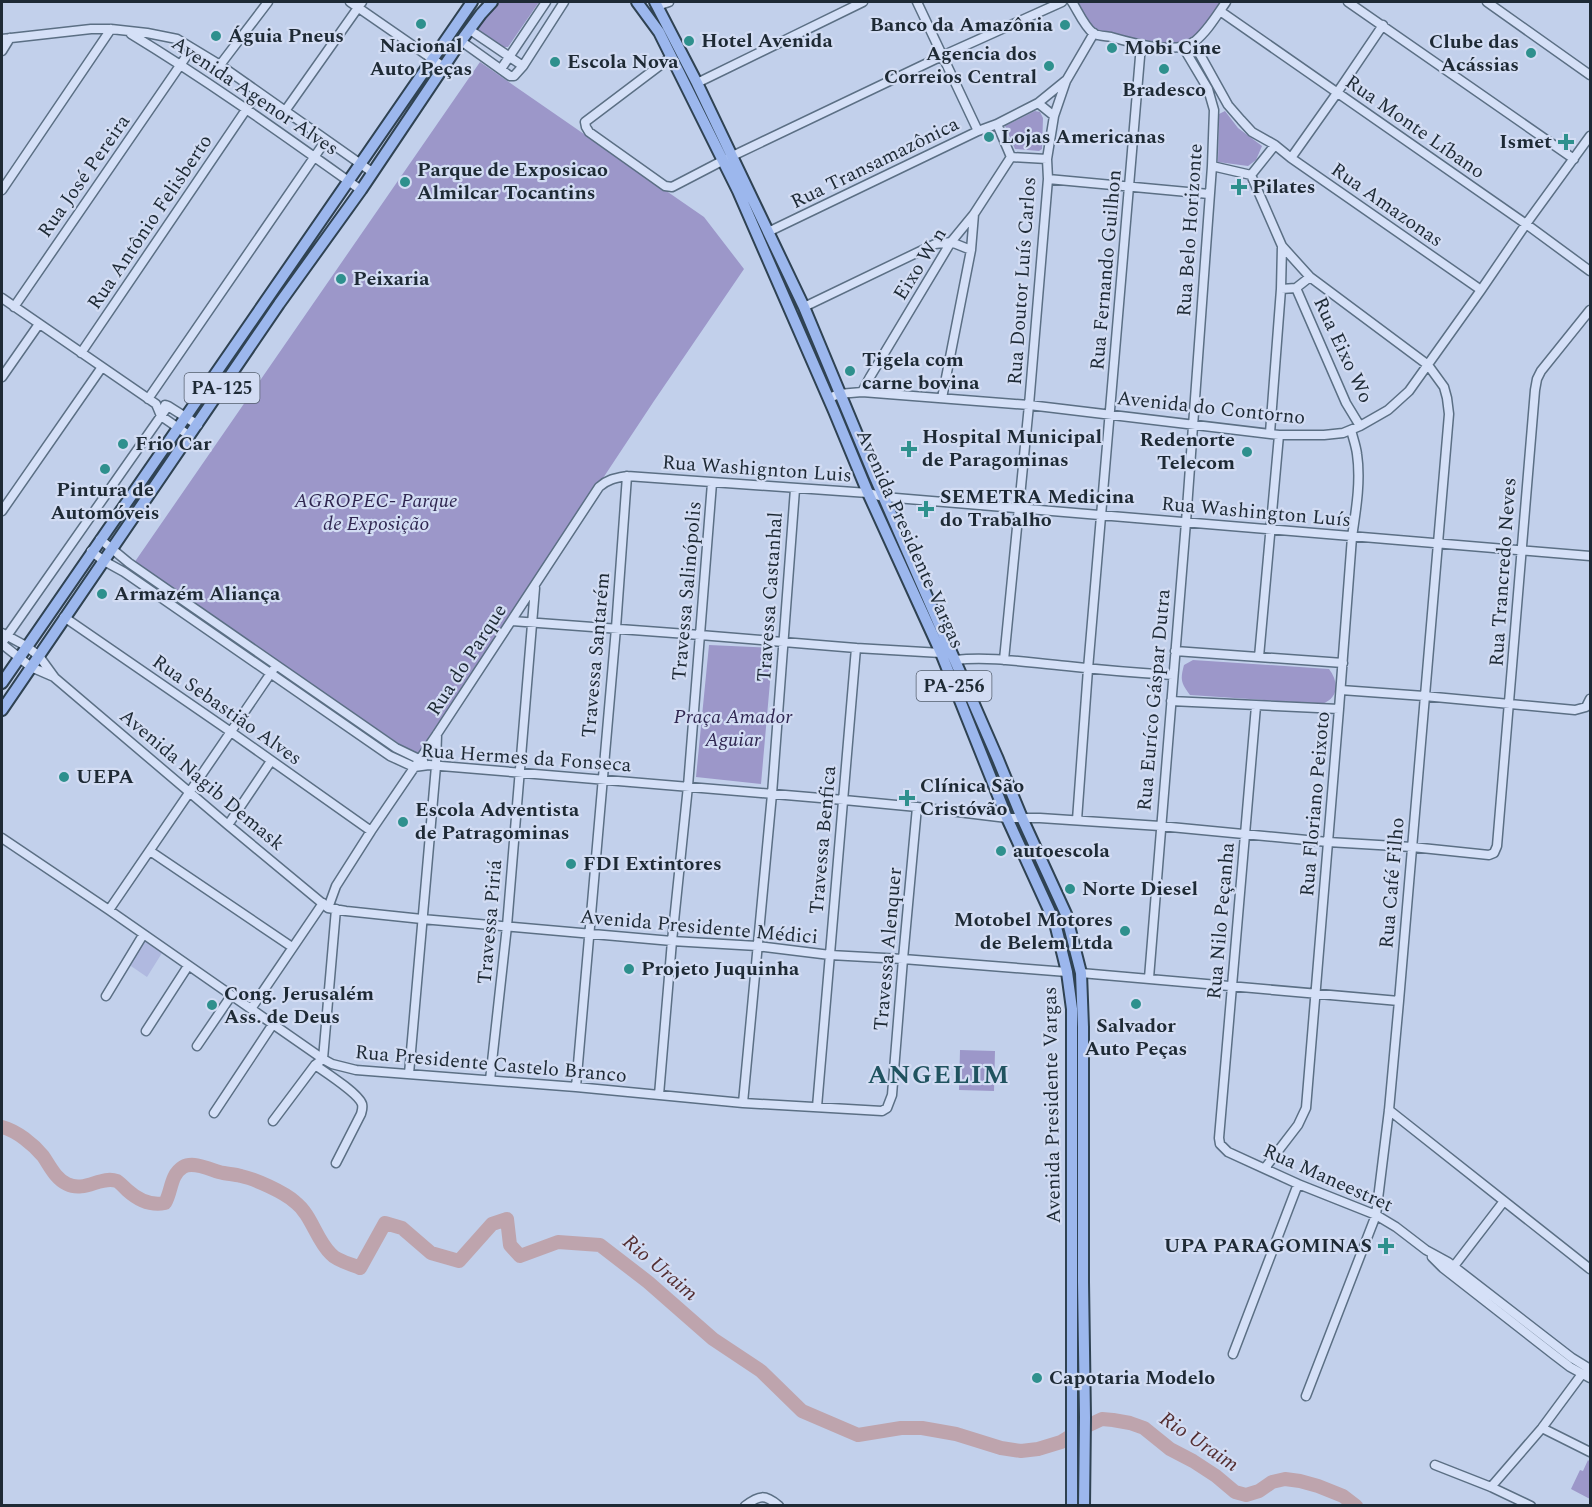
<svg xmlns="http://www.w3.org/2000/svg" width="1592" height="1507" font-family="Spectral,serif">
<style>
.farmland{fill:#b0b9e0}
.green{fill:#9c97c9}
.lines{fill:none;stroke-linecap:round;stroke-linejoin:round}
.river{stroke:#bea4ad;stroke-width:14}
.minor-casing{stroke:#5b6f84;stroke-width:11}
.major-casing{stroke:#2f4252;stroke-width:14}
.minor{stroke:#d5e0f7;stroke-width:8}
.major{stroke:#9cb7ed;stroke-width:10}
.poi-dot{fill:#2e908d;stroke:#d2dcf3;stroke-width:2}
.labels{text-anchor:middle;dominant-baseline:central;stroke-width:4.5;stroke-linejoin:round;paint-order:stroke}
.shield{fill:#d2dcf3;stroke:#545f6e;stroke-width:1.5}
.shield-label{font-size:18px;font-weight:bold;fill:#1e2a35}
.poi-label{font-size:20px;font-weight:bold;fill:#1e2a35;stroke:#d2dcf3;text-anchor:start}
.street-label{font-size:20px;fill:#1e2a35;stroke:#d2dcf3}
.park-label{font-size:20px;font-style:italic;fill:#2f2650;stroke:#d2dcf3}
.water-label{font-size:21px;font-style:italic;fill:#542e31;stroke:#d2dcf3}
.district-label{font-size:26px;font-weight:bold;letter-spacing:1.5px;fill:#20535f;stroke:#d2dcf3}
</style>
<rect width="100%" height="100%" fill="#c2d0eb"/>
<path class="farmland" d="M143,940L162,953L147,977L128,964Z"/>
<path class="green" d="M496,2H539L508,47H503L476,28Z
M1078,2H1224L1192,41L1171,46L1096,32L1087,19Z
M480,62L704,217L744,269L654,401L420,755L414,754L134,563Z
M1035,111L1040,112L1043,118L1042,149L1039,151L1015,149L1005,126Z
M1225,111L1238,128L1262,146L1256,160L1248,166L1218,162L1219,114Z
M709,645L773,648L761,784L696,777Z
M1193,660L1329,669C1339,682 1339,698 1322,704L1190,695C1181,683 1180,680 1184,665Z
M960,1050L995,1051L994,1091L959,1090Z
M1588,1460L1590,1462V1499L1571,1489L1580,1470L1583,1471Z"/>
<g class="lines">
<path class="river" d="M2,1127C17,1131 33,1144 43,1156C50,1166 55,1178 67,1184C85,1193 101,1175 117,1181C120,1183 125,1188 127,1190C138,1200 150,1206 165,1203C172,1191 170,1175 183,1167C193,1161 209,1169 219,1172C226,1174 234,1174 241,1176C255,1179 284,1192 295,1202C312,1215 316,1240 331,1254C337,1261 351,1264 360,1268L385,1223L402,1228L431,1253L459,1261L492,1224L507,1219L510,1245L520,1256L558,1242L600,1245L648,1282L713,1339L761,1371L802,1411L858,1435L901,1428H922L956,1434L1001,1448L1021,1451L1038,1449L1061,1442L1087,1426L1102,1419L1113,1420L1130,1423L1144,1428L1170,1449L1193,1461L1216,1476L1235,1492L1246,1495L1259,1491L1272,1482L1285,1479L1300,1481L1318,1486L1343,1496L1356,1506"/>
<defs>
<path id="minor" d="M350,2L444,67
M917,2L978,131
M1072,2C1078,11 1084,26 1093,33C1097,36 1106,36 1111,37C1132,43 1175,55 1194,42C1207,32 1217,15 1226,2
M1348,2L1574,159
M1487,2L1590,75
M657,6L669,2
M1220,11L1526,224L1590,271
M470,30L523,66
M131,34C210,82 285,136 361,190
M2,39L91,29H111L147,33L177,39L220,65L372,172
M461,41L510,76H514L523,66L564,2
M1193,42L1228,105L1241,120L1252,132L1275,145L1291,158L1481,290
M2,51L10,38
M671,57L585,122L586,127L589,132L665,186L672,187L722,161L942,56L1062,2
M220,65L268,2
M501,69L546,2
M697,83L863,2
M1038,103L1065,81
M285,111L362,2
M1054,116L1038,103L997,124L1011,157L1047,159L1054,116L1066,81L1094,33
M1291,158L1337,93L1383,25
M1212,166L1251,175L1275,145
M1251,175L1282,246L1310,277L1428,365L1444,387L1447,398L1449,414L1399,1001L1389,1110L1376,1215L1306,1396
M1048,179L1209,194
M2,190L111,29
M768,232L978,131L997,124
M1296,288L1346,403L1360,426
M1281,289L1296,288L1310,277
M2,298L156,404L161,416L190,436
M14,307L192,48
M804,307L935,244L951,242L971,250
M81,353L258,92
M2,377L39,324
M862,392L870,377L951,242L974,214L1011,157
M829,398L839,394L862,392L1029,405L1279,435H1324L1343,433L1360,426L1388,410L1409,391L1481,290L1526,224L1590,136
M942,398L971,250L974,214
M148,399L326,140
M165,405L168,406L198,425
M1270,433L1281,289L1282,246
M2,511L102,367
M100,539L129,563L396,748L423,761
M91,551L104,561L124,572L390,756L414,767L429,765L844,800L917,807L1007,818H1040L1160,826L1328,842L1412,847L1489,855L1494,853L1497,846L1535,390L1537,379L1541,371L1590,310
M64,617L231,732L371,831
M512,621L700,635L856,648L941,653
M2,633L26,646L39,656L55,678L228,825L328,908L346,911L422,919L672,941L757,946L830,955L903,959L1067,972
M2,643L168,406
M2,644L31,667L54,677
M1175,651L1343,663
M1259,657L1279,435
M955,660C992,656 1030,663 1067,666C1102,670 1138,673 1173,675
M1004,660L1029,405L1048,179L1047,159
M1341,690L1424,696L1575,710L1586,707L1590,699
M1171,701L1339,709
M1256,706L1219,1138L1220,1144L1228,1152L1298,1184L1376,1215L1396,1227L1426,1250L1448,1262L1572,1358L1590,1369
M1077,820L1088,669L1141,45
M228,825L271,761
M2,838L109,910L323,1059L332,1064L356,1070L576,1087L743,1103L882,1111L887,1108L892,1095L903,959L917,807
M150,851L292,947
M328,908L336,886L371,831L437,734L599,487C608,479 616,478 627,476L868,493L884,497L1590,556
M109,910L273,670
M1081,973L1399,1001
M1149,978L1186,522L1212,166L1214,110L1208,89L1183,47
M106,996L143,935
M251,1009L323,903
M146,1031L188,966
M197,1046L231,996
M315,1065C325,1072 358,1093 362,1104C363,1108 362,1110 361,1114L336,1163
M409,1074L436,766L437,734
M490,1080L507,926L535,588
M576,1087L616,628L627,476
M659,1095L672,941L688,786L712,483
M743,1103L772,794L795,489
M817,1107L856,648
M1389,1110L1590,1269
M214,1113L273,1024
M273,1121L315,1065L323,1059L336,909
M1265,1168L1298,1125L1306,1108L1339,709L1352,537C1356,510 1361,481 1357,454C1356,446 1353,438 1351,430
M1432,1257L1443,1268L1553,1354L1570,1367L1590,1378
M1451,1270L1504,1201
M1233,1354L1298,1184
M1542,1428L1590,1452
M1435,1465L1491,1487L1531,1506
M1491,1487L1542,1428L1582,1374
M745,1506C759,1495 765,1494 779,1506"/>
<path id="major" d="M637,2L659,32L738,191L834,411L868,493L941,653L1007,818L1055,923L1067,972L1072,1009V1506
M655,2L697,83L804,307L874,475L997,757L1022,818L1066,914L1081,973L1083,1027V1282L1085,1417L1084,1506
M2,683L472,2
M2,710L279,304L361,190L461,41L481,14L492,2"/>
</defs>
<use href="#minor" class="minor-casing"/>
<use href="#major" class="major-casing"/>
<use href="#minor" class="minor"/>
<use href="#major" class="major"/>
</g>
<g class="poi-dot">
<circle cx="421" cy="24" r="6"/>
<circle cx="1065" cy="25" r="6"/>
<circle cx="216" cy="36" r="6"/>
<circle cx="689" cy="41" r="6"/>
<circle cx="1112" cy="48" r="6"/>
<circle cx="1531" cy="53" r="6"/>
<circle cx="555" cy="62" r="6"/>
<circle cx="1049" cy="66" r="6"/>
<circle cx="1164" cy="69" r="6"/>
<circle cx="989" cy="137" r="6"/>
<path d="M1563 133h6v6h6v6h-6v6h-6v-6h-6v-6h6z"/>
<circle cx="405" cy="182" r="6"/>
<path d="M1236 178h6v6h6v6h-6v6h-6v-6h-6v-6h6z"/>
<circle cx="341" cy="279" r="6"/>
<circle cx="850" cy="371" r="6"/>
<circle cx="123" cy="444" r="6"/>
<path d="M906 440h6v6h6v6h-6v6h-6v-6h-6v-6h6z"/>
<circle cx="1247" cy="452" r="6"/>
<circle cx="105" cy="469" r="6"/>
<path d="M923 500h6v6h6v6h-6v6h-6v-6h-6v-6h6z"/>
<circle cx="102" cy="594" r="6"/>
<circle cx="64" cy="777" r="6"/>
<path d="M904 789h6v6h6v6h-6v6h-6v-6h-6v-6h6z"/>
<circle cx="403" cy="822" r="6"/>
<circle cx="1001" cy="851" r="6"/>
<circle cx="571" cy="864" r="6"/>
<circle cx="1070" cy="889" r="6"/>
<circle cx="1125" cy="931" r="6"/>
<circle cx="629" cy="969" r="6"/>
<circle cx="1136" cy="1004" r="6"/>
<circle cx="212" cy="1005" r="6"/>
<path d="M1383 1237h6v6h6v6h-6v6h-6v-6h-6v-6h6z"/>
<circle cx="1037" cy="1378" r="6"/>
</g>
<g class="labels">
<g class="shield">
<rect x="184.5" y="373" width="75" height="30" rx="4.5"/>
<rect x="916.5" y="671" width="75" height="30" rx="4.5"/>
</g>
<g class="shield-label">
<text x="222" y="388">PA-125</text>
<text x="954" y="686">PA-256</text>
</g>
<g class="poi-label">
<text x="1053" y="25" text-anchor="end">Banco da Amazônia</text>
<text x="228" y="36">Águia Pneus</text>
<text x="701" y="41">Hotel Avenida</text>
<text x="1519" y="42" text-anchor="end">Clube das<tspan x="1519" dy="23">Acássias</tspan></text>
<text x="421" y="46" text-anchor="middle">Nacional<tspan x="421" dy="23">Auto Peças</tspan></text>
<text x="1124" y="48">Mobi Cine</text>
<text x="1037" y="54" text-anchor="end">Agencia dos<tspan x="1037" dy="23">Correios Central</tspan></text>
<text x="567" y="62">Escola Nova</text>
<text x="1164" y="90" text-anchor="middle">Bradesco</text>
<text x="1001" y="137">Lojas Americanas</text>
<text x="1552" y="142" text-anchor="end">Ismet</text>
<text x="417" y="170">Parque de Exposicao<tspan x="417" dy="23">Almilcar Tocantins</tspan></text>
<text x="1252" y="187">Pilates</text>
<text x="353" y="279">Peixaria</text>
<text x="862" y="360">Tigela com<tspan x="862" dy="23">carne bovina</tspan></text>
<text x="922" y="437">Hospital Municipal<tspan x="922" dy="23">de Paragominas</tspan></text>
<text x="1235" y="440" text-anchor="end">Redenorte<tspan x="1235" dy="23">Telecom</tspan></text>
<text x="135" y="444">Frio Car</text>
<text x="105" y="490" text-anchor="middle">Pintura de<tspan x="105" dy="23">Automóveis</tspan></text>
<text x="940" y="497">SEMETRA Medicina<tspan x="940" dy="23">do Trabalho</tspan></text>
<text x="114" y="594">Armazém Aliança</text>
<text x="76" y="777">UEPA</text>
<text x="920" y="786">Clínica São<tspan x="920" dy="23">Cristóvão</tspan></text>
<text x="415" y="810">Escola Adventista<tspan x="415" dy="23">de Patragominas</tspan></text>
<text x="1013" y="851">autoescola</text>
<text x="583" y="864">FDI Extintores</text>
<text x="1082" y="889">Norte Diesel</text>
<text x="1113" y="920" text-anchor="end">Motobel Motores<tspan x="1113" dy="23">de Belem Ltda</tspan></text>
<text x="641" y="969">Projeto Juquinha</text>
<text x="224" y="994">Cong. Jerusalém<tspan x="224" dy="23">Ass. de Deus</tspan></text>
<text x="1136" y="1026" text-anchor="middle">Salvador<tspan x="1136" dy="23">Auto Peças</tspan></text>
<text x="1372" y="1246" text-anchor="end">UPA PARAGOMINAS</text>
<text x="1049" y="1378">Capotaria Modelo</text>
</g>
<g class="street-label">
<text transform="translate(255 96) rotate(34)">Avenida Agenor Alves</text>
<text transform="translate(1415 127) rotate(35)">Rua Monte Líbano</text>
<text transform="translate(875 163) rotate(-26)">Rua Transamazônica</text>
<text transform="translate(84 176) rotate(-55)">Rua José Pereira</text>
<text transform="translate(1387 205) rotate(35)">Rua Amazonas</text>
<text transform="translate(150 222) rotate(-56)">Rua Antônio Felisberto</text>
<text transform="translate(1190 230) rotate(-86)">Rua Belo Horizonte</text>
<text transform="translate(920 264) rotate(-58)">Eixo W n</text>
<text transform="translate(1106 270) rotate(-85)">Rua Fernando Guilhon</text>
<text transform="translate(1022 281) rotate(-86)">Rua Doutor Luís Carlos</text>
<text transform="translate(1343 350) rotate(65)">Rua Eixo Wo</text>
<text transform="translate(1211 408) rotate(6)">Avenida do Contorno</text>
<text transform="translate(757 469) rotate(4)">Rua Washignton Luis</text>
<text transform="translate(1256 512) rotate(5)">Rua Washington Luís</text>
<text transform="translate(910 539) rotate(66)">Avenida Presidente Vargas</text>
<text transform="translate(1503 572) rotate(-86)">Rua Trancredo Neves</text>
<text transform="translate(687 591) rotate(-85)">Travessa Salinópolis</text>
<text transform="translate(770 597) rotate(-86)">Travessa Castanhal</text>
<text transform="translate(596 655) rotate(-85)">Travessa Santarém</text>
<text transform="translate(467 660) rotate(-57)">Rua do Parque</text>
<text transform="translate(1154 700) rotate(-85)">Rua Euríco Gáspar Dutra</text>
<text transform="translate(227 710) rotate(35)">Rua Sebastião Alves</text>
<text transform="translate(526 758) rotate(4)">Rua Hermes da Fonseca</text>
<text transform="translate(202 780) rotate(40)">Avenida Nagib Demask</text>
<text transform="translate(1315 804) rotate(-85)">Rua Floriano Peixoto</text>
<text transform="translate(823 840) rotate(-85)">Travessa Benfica</text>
<text transform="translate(1392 883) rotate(-85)">Rua Café Filho</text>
<text transform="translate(1221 921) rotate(-85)">Rua Nilo Peçanha</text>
<text transform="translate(490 922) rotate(-85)">Travessa Piriá</text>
<text transform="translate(699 927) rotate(5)">Avenida Presidente Médici</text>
<text transform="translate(888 949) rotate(-85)">Travessa Alenquer</text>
<text transform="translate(491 1064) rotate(5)">Rua Presidente Castelo Branco</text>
<text transform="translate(1052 1105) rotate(-91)">Avenida Presidente Vargas</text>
<text transform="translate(1328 1178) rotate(24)">Rua Maneestret</text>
</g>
<g class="park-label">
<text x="376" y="501">AGROPEC- Parque<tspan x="376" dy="23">de Exposição</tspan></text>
<text x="733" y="717">Praça Amador<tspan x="733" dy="23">Aguiar</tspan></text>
</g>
<g class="water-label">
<text transform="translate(660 1268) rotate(40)">Rio Uraim</text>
<text transform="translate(1199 1442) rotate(34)">Rio Uraim</text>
</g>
<g class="district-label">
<text x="939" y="1075">ANGELIM</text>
</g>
</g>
<rect width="1592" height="1507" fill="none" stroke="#1e2a35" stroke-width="6"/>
</svg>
